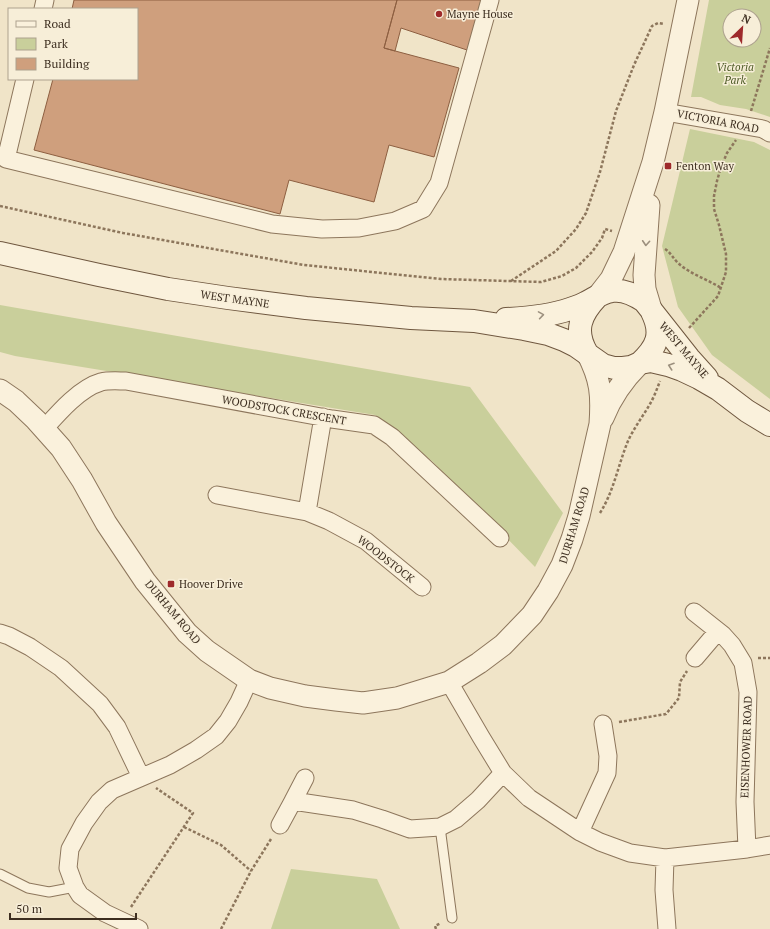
<svg xmlns="http://www.w3.org/2000/svg" width="770" height="929" font-family="'PT Serif',serif">
<style>
.green{fill:#c9cf9b;fill-rule:evenodd}
.building{fill:#cf9f7d;stroke:#8d5f41}
.lines{fill:none;stroke-linecap:round;stroke-linejoin:round}
.service-casing{stroke:#8d765c;stroke-width:11}
.minor-casing{stroke:#8d765c;stroke-width:19}
.tertiary-casing{stroke:#8d765c;stroke-width:23}
.secondary-casing{stroke:#6f573f;stroke-width:24}
.path{stroke:#8d765c;stroke-width:2.5;stroke-dasharray:3 2;stroke-linecap:butt}
.service{stroke:#faf1dc;stroke-width:9}
.minor{stroke:#faf1dc;stroke-width:17}
.tertiary{stroke:#faf1dc;stroke-width:21}
.secondary{stroke:#faf1dc;stroke-width:22}
.oneway{stroke:#9c907e}
.poi-dot{fill:#9e2a2b;stroke:#f7eed8;stroke-width:1.5}
.labels{text-anchor:middle;dominant-baseline:central;stroke-width:3;stroke-linejoin:round;paint-order:stroke}
.poi-label{font-size:11px;fill:#3d2e20;stroke:#f7eed8;text-anchor:start}
.park-label{font-size:11px;font-style:italic;fill:#4d5a26;stroke:#f7eed8}
.street-label{font-size:11px;fill:#3d2e20;stroke:#f7eed8}
</style>
<rect width="100%" height="100%" fill="#f0e4c8"/>
<path class="green" d="M709,0H770V117L746,109L720,105L701,97H691ZM730,16H754V40H730Z
M690,129L754,142L770,150V399L712,355L678,307L662,246Z
M0,305L470,387L563,513L535,567L432,461L375,415L15,356L0,352Z
M291,869L377,879L400,929H271Z"/>
<path class="building" d="M74,0H397L384,48L459,68L434,157L389,145L374,202L289,180L280,214L34,150L53,79H137V9H72Z
M397,0H487L473,52L401,28L395,51L384,48Z"/>
<g class="lines">
<defs>
<path id="service" d="M440,827L452,918
M0,874L28,888L49,892L75,887"/>
<path id="minor" d="M43,9L45,0
M25,79L6,159L272,224L322,229L359,228L395,221L423,209L439,183L490,0
M665,112L763,129L770,133
M44,429C59,412 80,388 101,382C109,380 119,381 126,381L332,419L374,425L392,437L500,538
M217,495L307,512L329,521L366,541L422,587
M307,512L323,417
M694,612L723,635L732,645L743,663L748,692L745,802L747,849
M0,633L9,636L30,647L61,668L100,704L117,727L141,777
M695,658L718,631
M449,682L481,737L503,773L529,798L580,832L600,842L630,853L665,858L747,849L770,845
M305,778L293,801L353,810L382,819L410,829L440,827L456,819L478,800L503,773
M280,825L293,801
M580,832L607,773L608,756L603,724
M665,858L664,890L667,929
M139,929L105,913L80,895L75,887L68,868L70,849L84,823L99,802L112,790L170,765L196,750L216,736L228,721L239,702L249,680"/>
<path id="tertiary" d="M649,205L644,275L645,289L651,309
M597,297L611,279L624,252L653,162L665,112L688,0
M0,390L16,401L36,420L61,448L82,480L106,523L145,581L187,633L207,651L249,680L270,688L305,696L336,700L363,703L397,698L449,682L479,663L503,645L532,615L548,591L562,565L572,539L579,516L600,424C602,395 601,380 587,353
M603,418C611,397 624,379 640,363"/>
<path id="secondary" d="M0,253L99,275L168,289L228,298L306,308L411,318L474,321L524,329L548,334L564,340L576,346L603,365L614,368H623L631,367L640,363L651,361L668,365L682,370L699,378L718,389L747,411L770,425
M506,319C527,318 550,316 570,309C576,307 582,305 587,302C595,298 603,292 612,291C624,289 635,295 644,301L689,358L707,378
M587,353C574,331 580,315 597,297
M640,363C657,347 663,334 652,312"/>
</defs>
<use href="#service" class="service-casing"/>
<use href="#minor" class="minor-casing"/>
<use href="#tertiary" class="tertiary-casing"/>
<use href="#secondary" class="secondary-casing"/>
<path class="path" d="M751,111L770,48
M0,206L123,233L304,265L441,279L541,282L562,276L576,268L592,252L602,238L605,229L612,231
M665,249C670,252 673,258 678,263C690,274 707,279 721,288
M511,281L556,251L576,229L586,213L600,172L616,111L634,65L652,26L658,23L664,24
M689,328L718,296L726,272V254L719,225L714,209V196L717,181L721,167L727,153L736,140
M600,513C614,491 618,465 628,441C634,428 643,416 650,404C654,397 657,389 660,381
M758,658H770
M619,722L666,714L679,698L680,682L687,671
M184,827L221,845L251,871
M131,907L193,813L156,788
M221,929L251,871L271,839
M436,929L435,926L441,923"/>
<use href="#service" class="service"/>
<use href="#minor" class="minor"/>
<use href="#tertiary" class="tertiary"/>
<use href="#secondary" class="secondary"/>
</g>
<defs><path id="oneway-chevron" d="M-2-3.5L2.5 0L-2 3.5" fill="none" stroke-width="1.6" stroke-linecap="round" stroke-linejoin="round"/></defs>
<g class="oneway">
<use href="#oneway-chevron" transform="translate(646 243) rotate(94)"/>
<use href="#oneway-chevron" transform="translate(541 315) rotate(-9)"/>
<use href="#oneway-chevron" transform="translate(671 366) rotate(-161)"/>
</g>
<g class="poi-dot">
<circle cx="439" cy="14" r="4"/>
<rect x="664" y="162" width="8" height="8" rx="2"/>
<rect x="167" y="580" width="8" height="8" rx="2"/>
</g>
<g class="labels">
<g class="poi-label">
<text x="447" y="14">Mayne House</text>
<text x="676" y="166">Fenton Way</text>
<text x="179" y="584">Hoover Drive</text>
</g>
<g class="park-label">
<text x="735" y="67">Victoria<tspan x="735" dy="13">Park</tspan></text>
</g>
<g class="street-label">
<text transform="translate(718 121) rotate(11)">VICTORIA ROAD</text>
<text transform="translate(235 299) rotate(8)">WEST MAYNE</text>
<text transform="translate(684 350) rotate(50)">WEST MAYNE</text>
<text transform="translate(284 410) rotate(10)">WOODSTOCK CRESCENT</text>
<text transform="translate(574 525) rotate(-73)">DURHAM ROAD</text>
<text transform="translate(386 559) rotate(38)">WOODSTOCK</text>
<text transform="translate(173 612) rotate(50)">DURHAM ROAD</text>
<text transform="translate(746 747) rotate(-88)">EISENHOWER ROAD</text>
</g>
</g>
<rect x="8" y="8" width="130" height="72" fill="#f7eed8" stroke="#ada18e"/>
<rect x="16" y="21" width="20" height="6" fill="#faf1dc" stroke="#ada18e"/>
<text x="44" y="28" font-size="12" fill="#3d2e20">Road</text>
<rect x="16" y="38" width="20" height="12" fill="#c9cf9b" stroke="#ada18e"/>
<text x="44" y="48" font-size="12" fill="#3d2e20">Park</text>
<rect x="16" y="58" width="20" height="12" fill="#cf9f7d" stroke="#ada18e"/>
<text x="44" y="68" font-size="12" fill="#3d2e20">Building</text>
<g transform="translate(742 28) rotate(25)"><circle r="19" fill="#f7eed8" stroke="#ada18e"/>
<path d="M0-3L7 15L0 10L-7 15Z" fill="#9e2a2b"/>
<text y="-6" font-size="11" font-weight="bold" text-anchor="middle" fill="#3d2e20">N</text>
</g>
<path d="M10 913v6h126v-6" fill="none" stroke="#3d2e20" stroke-width="2"/>
<text x="16" y="913" font-size="12" fill="#3d2e20" stroke="#f7eed8" stroke-width="3" paint-order="stroke">50 m</text>
</svg>
